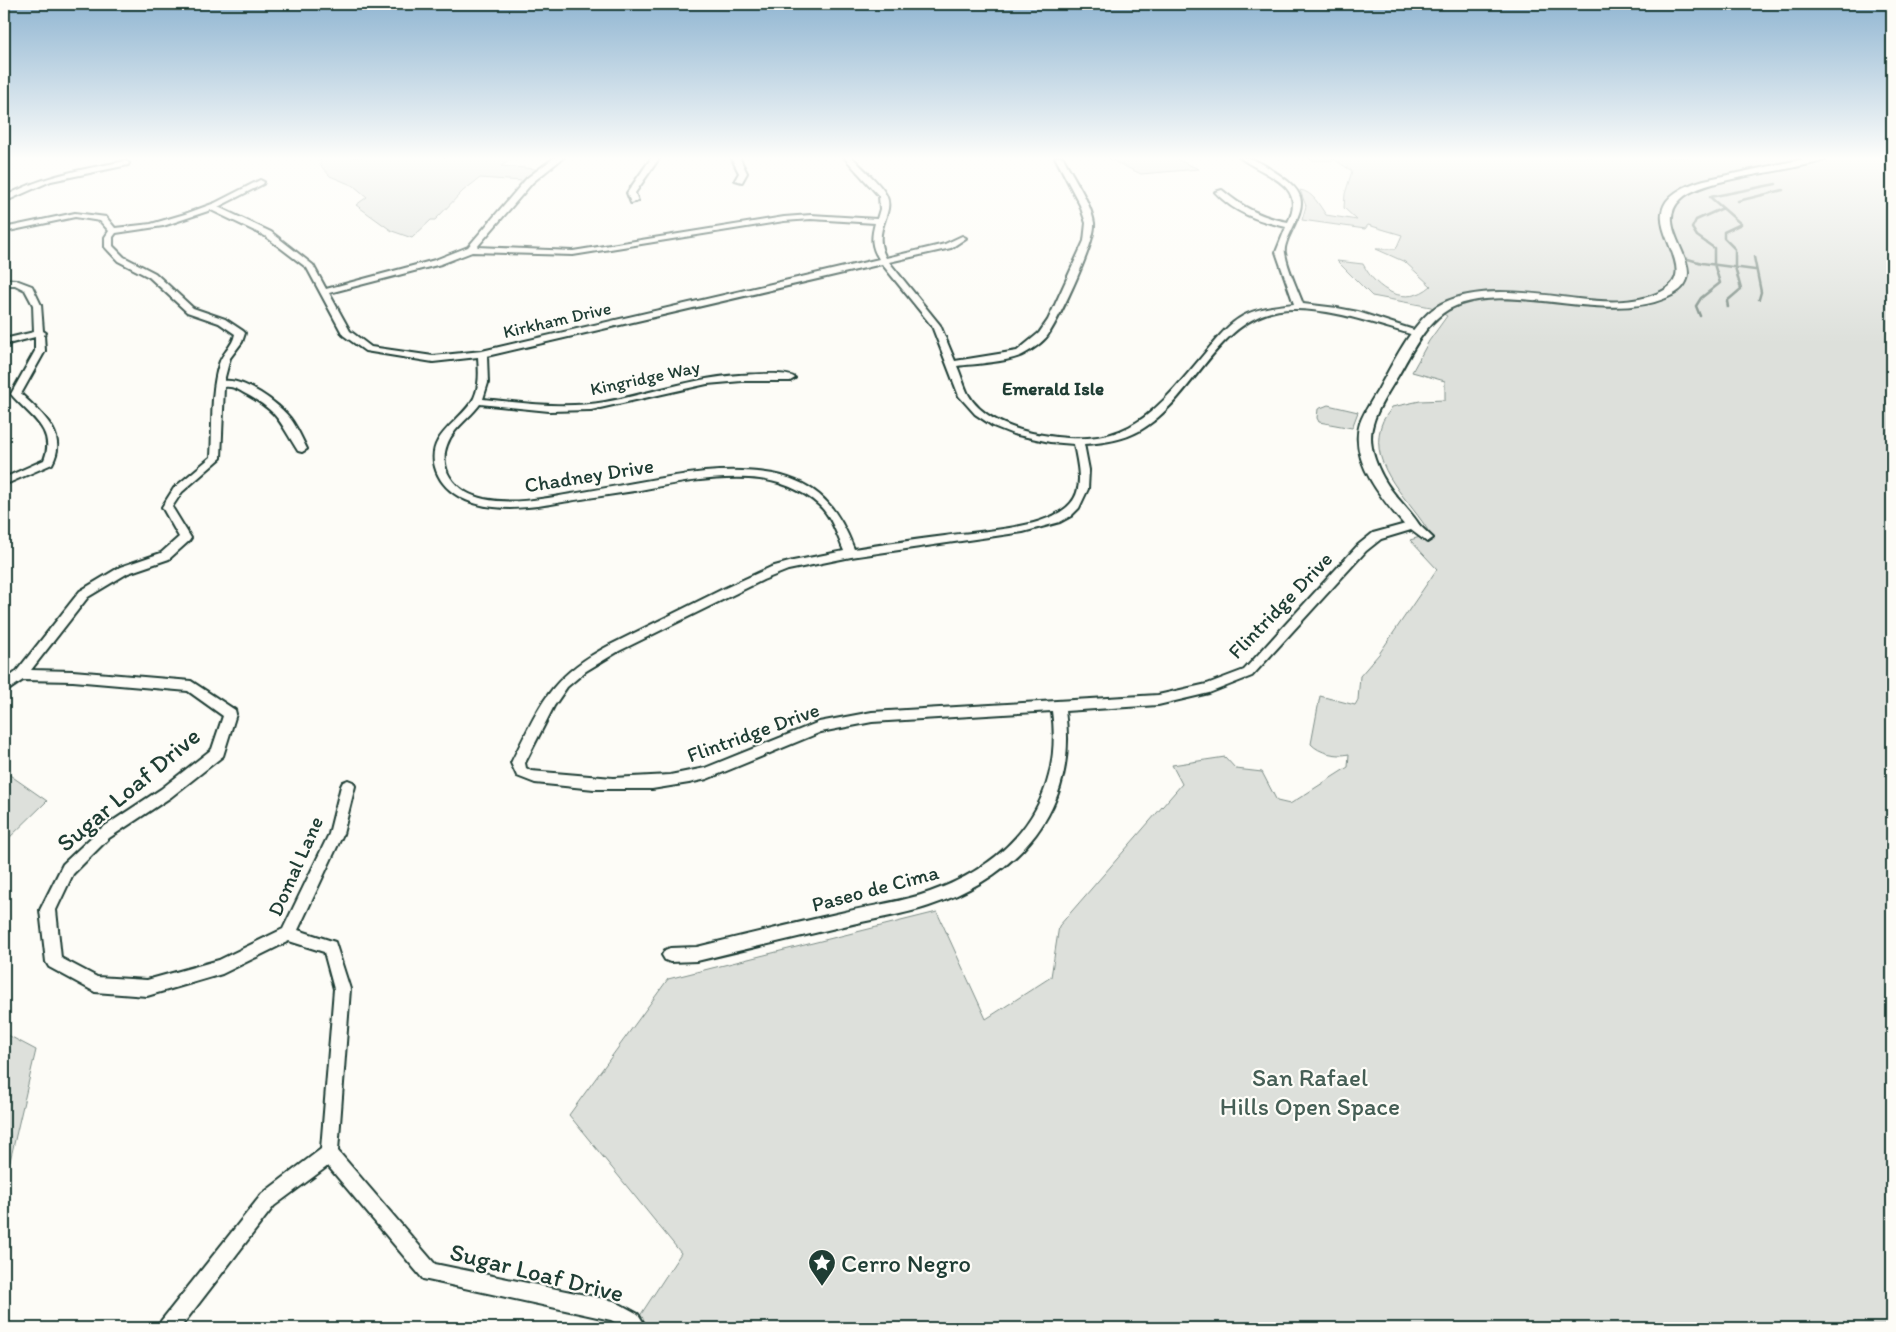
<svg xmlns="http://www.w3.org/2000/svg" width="1896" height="1332" font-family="Itim,sans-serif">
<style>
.green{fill:#dde0db;stroke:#7e8e88}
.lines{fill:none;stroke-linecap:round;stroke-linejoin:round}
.stream{stroke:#75877f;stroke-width:2.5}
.minor-casing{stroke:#1f3d34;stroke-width:4}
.tertiary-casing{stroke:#1f3d34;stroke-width:4}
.minor{fill:#fdfcf7;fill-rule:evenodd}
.tertiary{fill:#fdfcf7;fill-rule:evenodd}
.labels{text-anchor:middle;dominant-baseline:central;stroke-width:4.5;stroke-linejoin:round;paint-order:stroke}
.far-street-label{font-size:18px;fill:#1f3d34;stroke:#fdfcf7}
.far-neighbourhood-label{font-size:19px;font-weight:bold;fill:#1f3d34;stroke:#fdfcf7}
.street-label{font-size:21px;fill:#1f3d34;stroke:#fdfcf7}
.near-street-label{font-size:25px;fill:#1f3d34;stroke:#fdfcf7}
.near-park-label{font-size:25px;fill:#455e55;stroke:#fdfcf7}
.near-poi-label{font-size:25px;fill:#1f3d34;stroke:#fdfcf7;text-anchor:start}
</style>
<rect width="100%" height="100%" fill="#fdfcf7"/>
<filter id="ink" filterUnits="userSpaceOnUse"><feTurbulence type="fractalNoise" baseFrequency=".02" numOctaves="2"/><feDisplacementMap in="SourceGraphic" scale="10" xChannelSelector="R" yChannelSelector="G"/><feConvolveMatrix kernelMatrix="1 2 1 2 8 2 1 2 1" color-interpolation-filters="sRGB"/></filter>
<g filter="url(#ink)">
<path class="green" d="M321,157H514L501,166L536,169L522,181L480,178L463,191L435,220H431L412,238L392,231L356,205L367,197L354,186L330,176L320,165Z
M1105,157H1179L1178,160L1199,169L1141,174Z
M1306,157H1892V1328H632L681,1253L569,1115L668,979L937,912L986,1019L1051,977L1059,926L1182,784L1172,765L1225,757L1236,769L1262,772L1277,801L1290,804L1348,767L1349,754C1337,757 1319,753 1311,744L1320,696L1355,705L1358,700L1360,676L1379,654L1437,569L1410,540L1430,534C1412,501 1368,469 1381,426C1383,418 1389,413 1392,407L1420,401L1445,400V381L1412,372L1429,341L1447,316L1431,307L1372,296L1337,261L1363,264C1376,290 1406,308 1431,286L1405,262L1376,249H1396L1402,235L1368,225L1365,229L1302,220L1306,206L1300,190C1313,192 1319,205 1326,215L1357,220L1344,208L1345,194L1352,171L1335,160H1312Z
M1328,405L1358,412L1352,428L1319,422L1317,418L1318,409Z
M4,771L47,801L4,843Z
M4,1033L36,1050L10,1161L4,1164Z"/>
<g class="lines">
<path class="stream" d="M1738,201L1783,190
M1681,257L1702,263L1755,270
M1754,257L1761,292L1759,299
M1728,307L1727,301L1741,289L1735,267V249L1724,238V232L1741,224L1710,197L1776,184
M1700,316L1696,306L1701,298L1720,283L1714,264V248L1697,236L1692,228L1696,220L1723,208"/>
<defs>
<path id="minor" d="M555,157H564L533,182L477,247L573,251L784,217L811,215L877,219L880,209L879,196L844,157H852C862,168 880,183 886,195C896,214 870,229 886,258L945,244L962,236L966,238L951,248L889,262L940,325L955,361L1017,351L1039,333L1048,320L1084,241L1086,223L1080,205L1055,157H1063C1072,176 1091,202 1094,223C1096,242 1060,317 1048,335C1043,342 1032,350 1024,354C1010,362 974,364 957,366C961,375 964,386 968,394C980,416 1009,428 1032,433C1120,451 1147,423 1200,359C1213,344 1225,326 1243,316C1258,308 1277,306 1294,304L1276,252L1286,227C1259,221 1234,213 1215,192L1222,190C1243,208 1261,217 1288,222C1308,183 1262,175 1239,157C1254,157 1266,166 1278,174C1312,197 1302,207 1288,238C1286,243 1284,249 1285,253C1288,270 1297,288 1303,304L1337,308L1358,312L1423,333L1418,336C1377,325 1339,310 1296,309C1219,307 1198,398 1139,431C1123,440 1103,443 1084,444L1089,470L1088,489L1079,508L1071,516L1060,522L1023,532L851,557L788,570L763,580L619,651L586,671L567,687L554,706L525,763L526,768L531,771L613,778L670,775L705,768L819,722L872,712L1158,695L1207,684L1244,670L1358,545L1373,533L1413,522L1417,523L1433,538L1427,542L1411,530L1381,539L1366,551L1252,676L1209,693L1158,705L1065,711C1079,809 1019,876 929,906C902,915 872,919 844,926C795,938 746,949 697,961L670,962L665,960L662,955L665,950L670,948L697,947C746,935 796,923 845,912C873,905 902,902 930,892C1012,863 1064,801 1052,711L872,722L821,732L707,779L689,783L652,789H594L535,783L517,776L511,763C541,704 549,677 610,645L723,589L771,567L793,561L844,551C837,535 832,517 819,505C801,488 773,479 749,478C713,476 676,483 640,490C617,494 593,497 569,501C544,505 520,510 494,507C470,505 442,493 435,467C426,435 461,422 474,398C480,385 479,371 478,357L433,362L365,351L343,335L307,268L265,236L211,210L163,226L116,233L113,237V246L124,257L155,273L193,308L225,319L243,331L245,333L242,342L230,358L224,381C244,378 278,403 290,418C297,427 302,439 307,449L302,452L298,451C279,421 279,412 246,394C237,389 233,386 224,387L221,458L182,492L172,507L191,538L189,541L169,559L128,573L88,597L31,670L73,671L191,681L235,710L236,714L223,756L171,797L109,838L73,874L56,910L61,958L97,977L147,980L219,960L283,929L329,834L341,786L343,782L348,780L353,782L355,786L343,834L298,930L335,942L350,989L338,1151L435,1264L614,1301L638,1314L647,1328H625L611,1320L423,1279L328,1166L274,1206L180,1328H158L161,1321L262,1194L321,1149L334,989L324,952L289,941L222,974L147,996L95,992L49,967L46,962L40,910L63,864L99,830L161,789L212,749L223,716L188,691L73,681L23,680L4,693V681L16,672L80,591L120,567L161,553L179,537L162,507L174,488L211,457C213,426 210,394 219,364C222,353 233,346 235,334L219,323L187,312L149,277L118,261L105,247V237L109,231L100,221L75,217L4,232V228L75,213L106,217L115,228L151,224L185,214L215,203L260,180L264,182L263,184L218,207L271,232L313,265L326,289L435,260L468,247L527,178ZM811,219L875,223C871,238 871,246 879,259L482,351L433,356L371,347L350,331L329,293L441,264L472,252L573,255L784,221ZM882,264L932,326L959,396L975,414L993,426L1013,434L1050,442L1074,444C1077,462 1085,487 1071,503C1048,530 978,531 945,536C914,540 884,544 854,549C838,508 818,483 773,474C750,470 727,470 705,472C660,477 615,487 571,494C542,499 513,505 484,499C471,496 457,489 450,477C444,468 443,455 447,445C453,428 470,418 480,404L549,411L591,410L707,384L742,381H790L795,378C787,371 750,375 739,375C692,378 650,394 605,402C564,409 523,403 483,399L488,383L487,356Z
M652,157H660L635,193L638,201L631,203L627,193Z
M731,157H739L747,173L742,182L735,180L739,173Z
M125,161L129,163L128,165L51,181L4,202V197C45,175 80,170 125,161Z
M4,279L16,280L32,286L41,305L43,331L46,333L44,335L45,351L21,394C41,413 69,434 52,464L4,485V478L44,460C57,429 28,415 11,394L35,351V337L4,345V339L34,332L33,305L25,290L15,285H4Z"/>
<path id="tertiary" d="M1813,157H1829C1822,163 1809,164 1800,166C1772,173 1700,180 1681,199C1647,231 1723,274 1666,298C1600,326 1496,275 1443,313C1423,328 1411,353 1399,374C1391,388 1377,408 1373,424C1366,446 1379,474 1392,491C1401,503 1412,513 1420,526L1418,529H1408C1386,504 1348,461 1360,423C1364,412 1372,400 1378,390C1392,365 1412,323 1436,307C1474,283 1536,294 1578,299C1603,302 1632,304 1656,294C1720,269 1605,209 1704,180Z"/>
</defs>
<use href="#minor" class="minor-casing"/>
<use href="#tertiary" class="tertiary-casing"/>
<use href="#minor" class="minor"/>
<use href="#tertiary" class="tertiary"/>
</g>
</g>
<linearGradient id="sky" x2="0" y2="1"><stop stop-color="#91b6d2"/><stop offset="0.46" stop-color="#fefefb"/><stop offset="1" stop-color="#fefefb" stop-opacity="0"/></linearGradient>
<rect width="1896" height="344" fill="url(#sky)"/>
<defs>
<symbol id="sight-pin" viewBox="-11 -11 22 30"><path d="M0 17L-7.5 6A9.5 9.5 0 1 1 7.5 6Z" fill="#1f3d34" stroke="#fdfcf7"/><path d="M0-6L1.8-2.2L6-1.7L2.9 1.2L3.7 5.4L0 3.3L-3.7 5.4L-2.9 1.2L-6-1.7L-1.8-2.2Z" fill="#fff"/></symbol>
</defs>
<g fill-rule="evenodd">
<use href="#sight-pin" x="806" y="1247" width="32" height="43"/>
</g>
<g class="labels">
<g class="far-street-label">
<text transform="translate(557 320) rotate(-13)">Kirkham Drive</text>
<text transform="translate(645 378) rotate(-12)">Kingridge Way</text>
</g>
<g class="far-neighbourhood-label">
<text x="1053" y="388">Emerald Isle</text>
</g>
<g class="street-label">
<text transform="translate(589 475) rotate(-9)">Chadney Drive</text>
<text transform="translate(1280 605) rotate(-46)">Flintridge Drive</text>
<text transform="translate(753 732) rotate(-20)">Flintridge Drive</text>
<text transform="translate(295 866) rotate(-66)">Domal Lane</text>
<text transform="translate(875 888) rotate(-15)">Paseo de Cima</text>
</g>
<g class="near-street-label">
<text transform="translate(128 789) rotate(-40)">Sugar Loaf Drive</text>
<text transform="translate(537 1272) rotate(14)">Sugar Loaf Drive</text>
</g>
<g class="near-park-label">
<text x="1310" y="1077">San Rafael<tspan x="1310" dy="29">Hills Open Space</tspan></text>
</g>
<g class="near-poi-label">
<text x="841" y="1263">Cerro Negro</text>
</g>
</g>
<rect width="1896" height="1332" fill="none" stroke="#fdfcf7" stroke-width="20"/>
<rect x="10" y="10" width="1876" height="1312" fill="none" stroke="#1f3d34" stroke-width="2" filter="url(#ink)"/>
</svg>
